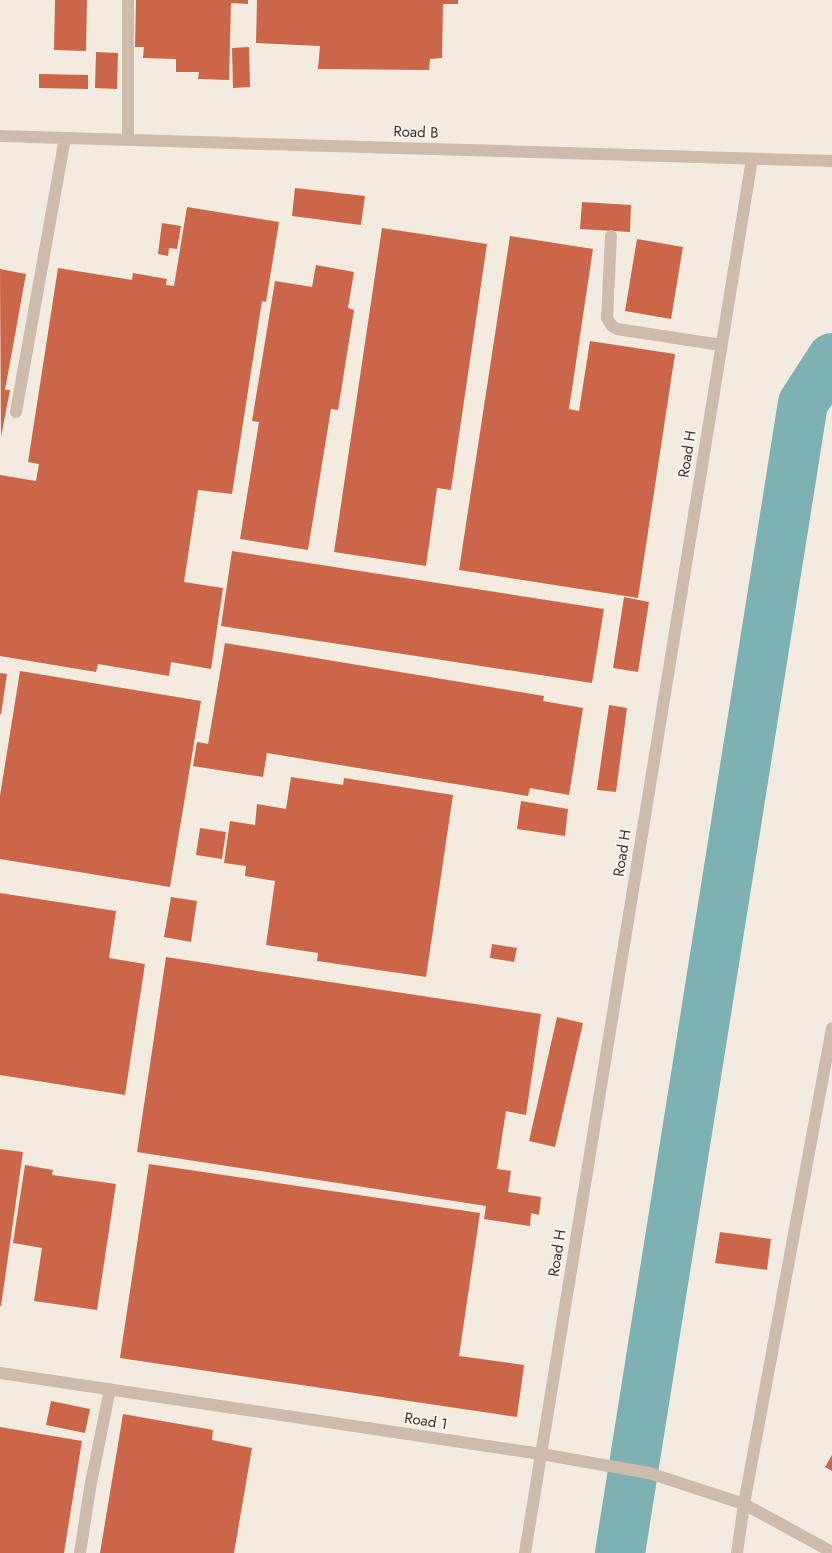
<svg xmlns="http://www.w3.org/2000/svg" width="832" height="1553" font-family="Jost,sans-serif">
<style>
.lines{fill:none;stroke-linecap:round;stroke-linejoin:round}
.river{stroke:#7db1b3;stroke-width:50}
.building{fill:#cb6748}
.minor{stroke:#cdbbab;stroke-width:12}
.labels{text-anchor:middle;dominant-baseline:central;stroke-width:4;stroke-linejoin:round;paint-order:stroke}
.street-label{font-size:15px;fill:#3b302a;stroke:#fbf5ed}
</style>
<rect width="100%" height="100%" fill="#f4ebe0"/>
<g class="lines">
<path class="river" d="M620,1553L803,403L832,358"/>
</g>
<path class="building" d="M55,0H87L86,51L54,50Z
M136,0H248V4L231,3L229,80L198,79L199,72H176V59L143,58L144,47H135Z
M257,0H458V4H443L442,58L430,59L429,70L318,69L320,46L256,43Z
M249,47L250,87L233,88L232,48Z
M96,52L118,53L117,89L95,88Z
M39,74L88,75V89L39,88Z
M295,188L365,196L361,225L292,216Z
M582,202L631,205L630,232L580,229Z
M187,207L279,222L266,302L262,301L232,494L198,490L184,582L223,588L211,669L171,662L169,676L98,664L96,672L0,656V475L36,481L39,464L28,462L58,268L132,280L133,273L167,279L166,285L174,286Z
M162,223L181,226L177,249L169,248L168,256L158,254Z
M382,228L487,244L451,490L437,488L426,566L334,552Z
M510,236L593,249L569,409L579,411L590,341L675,354L638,598L459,570Z
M637,239L683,247L671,319L625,311Z
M316,265L354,272L348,308L354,310L338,410L331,409L308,550L240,539L259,422L252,421L275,281L312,287Z
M0,269L26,274L5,390H10L1,437Z
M232,551L604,609L592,683L221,626Z
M624,597L649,602L638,672L613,668Z
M225,643L544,696L543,701L583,708L569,795L530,788L528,796L267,753L263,777L193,766L197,742L208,744Z
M20,671L201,701L170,887L0,859V796Z
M0,673L7,674L1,714H0Z
M609,705L627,708L616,792L597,790Z
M291,777L343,785L344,778L453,795L426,977L317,961L318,953L266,945L275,881L245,876L246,866L224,863L230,821L255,825L257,804L286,809Z
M521,801L568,809L565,836L517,829Z
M200,828L226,832L222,859L196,855Z
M0,893L116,911L109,958L145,964L125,1095L0,1075Z
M171,897L197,901L191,942L164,937Z
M492,944L517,948L514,962L490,958Z
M166,957L541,1014L526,1115L506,1111L497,1169L511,1171L508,1192L541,1197L539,1215L531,1213L530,1226L484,1219L486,1206L137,1152Z
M557,1017L583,1023L555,1147L529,1141Z
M0,1149L23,1152L1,1306H0Z
M149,1164L480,1213L459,1356L524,1365L517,1417L120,1358Z
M25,1165L53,1170L52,1175L116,1184L97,1310L34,1301L42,1248L13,1243Z
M720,1232L771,1239L767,1270L715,1263Z
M51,1401L90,1409L85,1433L46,1425Z
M123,1414L213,1430L212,1440L252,1448L234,1553H100Z
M0,1427L82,1441L64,1553H0Z
M832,1455V1471L825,1467Z"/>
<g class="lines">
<path class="minor" d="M0,136L832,161
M128,140V0
M611,236L607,318L612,326L617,329L721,345
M16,412L65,138
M0,1373L541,1454L649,1473L744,1504L832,1552
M80,1553L90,1488L110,1389
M525,1553L752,159
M737,1553L744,1504L832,1028"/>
</g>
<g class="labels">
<g class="street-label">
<text transform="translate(416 132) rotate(2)">Road B</text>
<text transform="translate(687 454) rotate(-81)">Road H</text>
<text transform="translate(622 853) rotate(-81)">Road H</text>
<text transform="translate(557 1253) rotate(-81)">Road H</text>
<text transform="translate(426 1421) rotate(9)">Road 1</text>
</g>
</g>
</svg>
